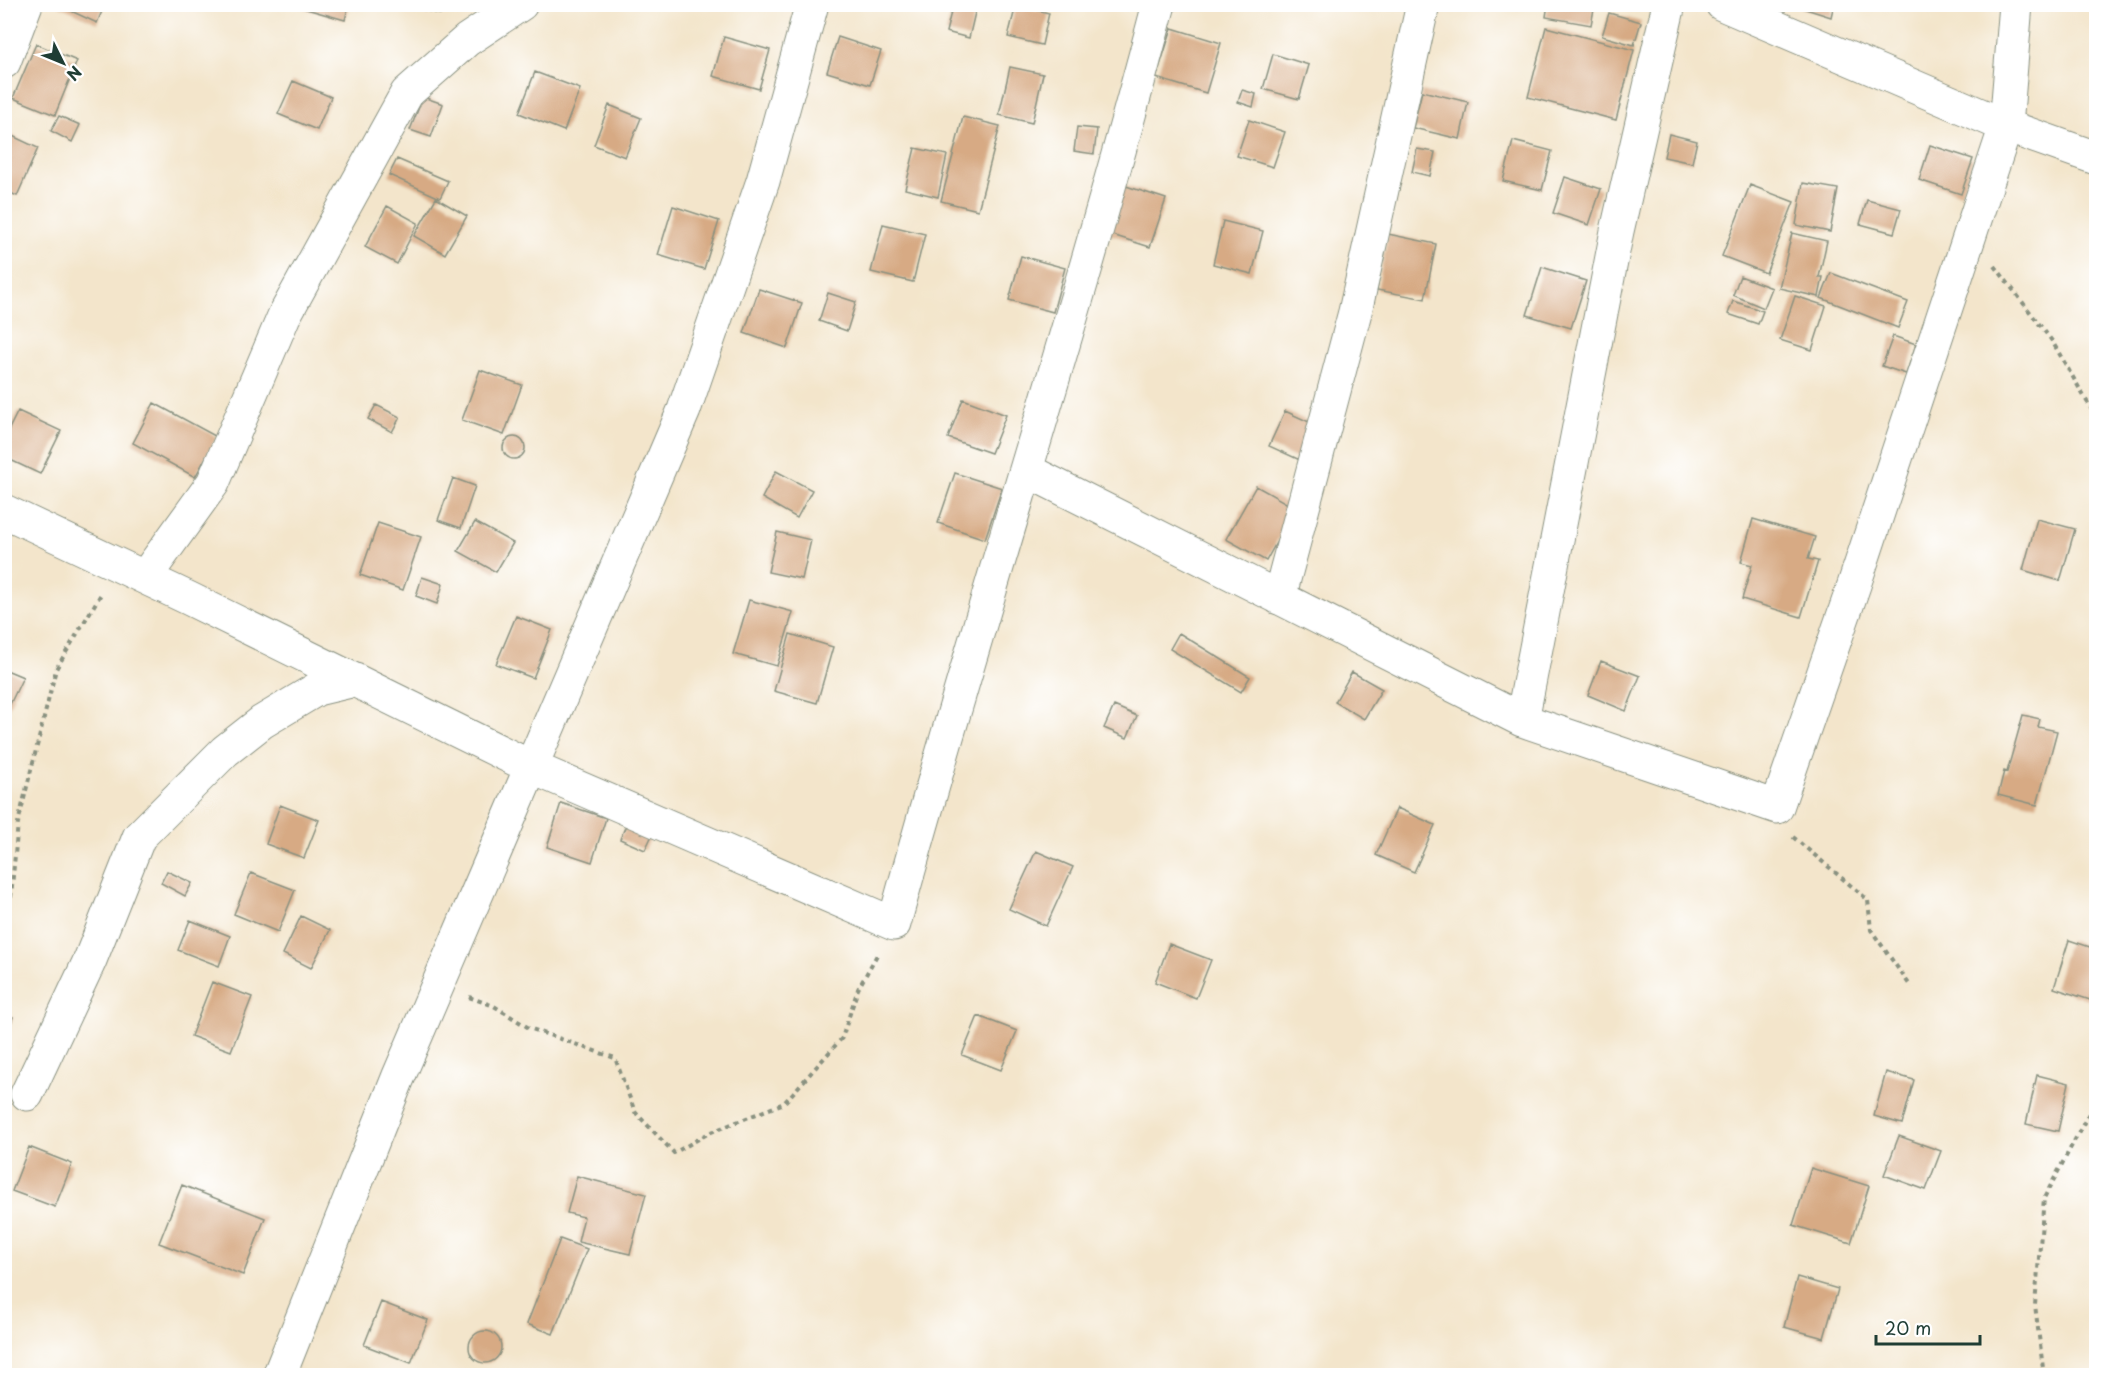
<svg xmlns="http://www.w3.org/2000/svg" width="2101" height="1380" font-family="'Playpen Sans',sans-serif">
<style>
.building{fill:#d7aa84}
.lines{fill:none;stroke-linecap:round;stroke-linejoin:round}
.minor-casing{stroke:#899180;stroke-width:35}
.path{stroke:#899180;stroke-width:4;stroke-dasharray:4.5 4.5;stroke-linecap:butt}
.minor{stroke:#fff;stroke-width:33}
</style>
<rect width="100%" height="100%" fill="#fff"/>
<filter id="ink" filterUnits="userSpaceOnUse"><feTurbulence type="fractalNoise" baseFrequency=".0167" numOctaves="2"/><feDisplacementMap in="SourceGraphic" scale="12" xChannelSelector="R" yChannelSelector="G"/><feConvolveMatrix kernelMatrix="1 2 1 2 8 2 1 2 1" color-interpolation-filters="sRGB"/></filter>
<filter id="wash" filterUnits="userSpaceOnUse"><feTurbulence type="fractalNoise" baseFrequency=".008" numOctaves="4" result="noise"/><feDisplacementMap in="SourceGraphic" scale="24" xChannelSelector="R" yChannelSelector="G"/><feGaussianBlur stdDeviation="1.35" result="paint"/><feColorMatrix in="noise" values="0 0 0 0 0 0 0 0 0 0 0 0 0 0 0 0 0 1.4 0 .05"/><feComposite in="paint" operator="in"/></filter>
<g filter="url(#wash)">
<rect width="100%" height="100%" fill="#f3e5cb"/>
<g id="blocks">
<path class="building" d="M56,4H105L97,23Z
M289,4H349L345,20Z
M410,4H442L440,14L409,7Z
M862,4H888L887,10Z
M953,4H977L969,38L946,32Z
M1548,4H1595L1591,25L1546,17Z
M1790,4H1834L1831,17Z
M1016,5L1049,13L1042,45L1008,37Z
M1609,13L1641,22L1634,45L1602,36Z
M1546,27L1634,50L1616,120L1528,97Z
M1172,28L1221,43L1206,93L1156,78Z
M724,37L770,50L759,89L713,76Z
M838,37L881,51L870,85L827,72Z
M36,44L77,61L55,115L13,98Z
M1273,54L1309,65L1299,99L1263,89Z
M1010,67L1043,74L1032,123L999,115Z
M535,72L580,89L564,131L519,113Z
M293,81L331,97L317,130L278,114Z
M1242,90L1256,94L1253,107L1238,102Z
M1422,91L1468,102L1460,139L1413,128Z
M423,97L443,104L431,137L410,130Z
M609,105L641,118L625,157L594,145Z
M59,116L80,125L72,142L51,131Z
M963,117L1000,126L978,210L941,201Z
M1249,120L1285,132L1273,167L1237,156Z
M1077,127L1097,129L1094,154L1074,151Z
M6,133L38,148L17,196L4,190Z
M1669,134L1697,141L1692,163L1664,157Z
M1513,141L1552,151L1542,190L1503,181Z
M1930,145L1973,159L1961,194L1919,180Z
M915,148L947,155L938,197L905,189Z
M1417,149L1435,152L1430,176L1412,172Z
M397,159L448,181L440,198L389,175Z
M1565,177L1601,189L1589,225L1553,213Z
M1803,183L1838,189L1830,232L1796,225Z
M1123,185L1166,199L1150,247L1106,233Z
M1750,185L1794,202L1766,273L1722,256Z
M436,198L467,216L445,254L414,236Z
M1867,200L1901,209L1894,233L1860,224Z
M387,206L418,223L397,264L365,247Z
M673,206L719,221L704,269L658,255Z
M1223,221L1263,231L1252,274L1213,264Z
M883,224L925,234L913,282L871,272Z
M1792,233L1827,241L1819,277H1823L1819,297L1779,288Z
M1388,234L1436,244L1425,299L1377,290Z
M1021,256L1065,268L1053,312L1009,300Z
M1542,267L1586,281L1571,328L1527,315Z
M1831,273L1908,302L1898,328L1821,298Z
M1740,276L1772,288L1764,308L1733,295Z
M759,289L802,303L787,348L744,333Z
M828,293L856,302L847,331L819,321Z
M1795,296L1826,306L1812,350L1780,340Z
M1733,301L1763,311L1758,324L1728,314Z
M1893,336L1916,344L1906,374L1882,366Z
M480,370L522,385L504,435L462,420Z
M963,399L1006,415L991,453L948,438Z
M154,403L217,437L195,477L133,443Z
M376,405L400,417L392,432L368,419Z
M18,411L61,431L40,474L4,457V439Z
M1285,411L1318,426L1302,461L1269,446Z
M503 448a11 11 0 1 1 22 0a11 11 0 1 1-22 0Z
M776,471L812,490L797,518L762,498Z
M955,473L1002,488L985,539L938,523Z
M453,478L475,486L461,528L438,520Z
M1256,486L1295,508L1266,561L1226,539Z
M1753,519L1815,537L1808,559L1818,561L1801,617L1742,599L1752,565L1741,562Z
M2037,519L2075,529L2060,581L2023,570Z
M475,522L513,543L496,572L458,551Z
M378,523L421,537L403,590L360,575Z
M777,532L811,540L802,579L768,572Z
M422,577L443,584L437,604L416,596Z
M749,600L793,612L777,666L733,654Z
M516,616L552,630L533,678L496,664Z
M1179,633L1250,677L1241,692L1170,649Z
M790,634L833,647L817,703L774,691Z
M1601,661L1640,676L1626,711L1588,695Z
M4,669L23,677L4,717Z
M1352,672L1382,689L1364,719L1335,702Z
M1114,706L1137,716L1127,738L1104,728Z
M2023,715L2040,719L2038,727L2057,731L2037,805L1998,795L2004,771L2007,772Z
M561,803L606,818L592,862L547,847Z
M280,805L319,820L304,858L266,844Z
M1397,808L1435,825L1414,872L1376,855Z
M629,818L655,829L645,850L620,839Z
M1036,851L1073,867L1046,926L1009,909Z
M167,871L192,883L185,896L161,883Z
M251,873L295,890L278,932L234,914Z
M301,916L330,930L311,968L283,954Z
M190,920L230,936L219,966L178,950Z
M2069,940L2096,949V1002L2054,988Z
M1169,944L1211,960L1196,998L1155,982Z
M212,982L252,997L231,1051L191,1036Z
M4,1014L13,1017L5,1040H4Z
M978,1016L1017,1031L1001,1070L962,1055Z
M1886,1072L1914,1080L1902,1124L1874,1116Z
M2037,1075L2069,1083L2058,1131L2026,1124Z
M1899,1136L1941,1151L1926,1190L1884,1175Z
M29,1147L72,1164L55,1207L12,1191Z
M1811,1168L1869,1186L1851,1243L1793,1225Z
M577,1176L646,1194L630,1254L578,1242L584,1217L567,1213Z
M182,1185L265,1218L243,1275L159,1243Z
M560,1239L587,1249L553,1334L527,1324Z
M1797,1277L1838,1289L1824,1338L1784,1327Z
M381,1302L428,1320L411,1363L364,1345Z
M469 1347a16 16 0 1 1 32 0a16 16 0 1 1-32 0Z"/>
</g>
</g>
<g filter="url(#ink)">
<use href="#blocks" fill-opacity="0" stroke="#899180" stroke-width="1.5"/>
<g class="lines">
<defs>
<path id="minor" d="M1669,4L1617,231L1522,720L1777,807L1854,585L2006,126L2016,4
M1722,4L2006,126L2096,158
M4,62L26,4
M1026,470L1522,720
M4,511L188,598L531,767L894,924C978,616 1078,313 1159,4
M145,577L213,483L284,316L407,93L467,40L521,4
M1279,598L1355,312L1423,4
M27,1094L90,960L139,837L225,751L262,722L317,689L355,680
M279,1376L398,1078L684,410L763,181L812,4"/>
</defs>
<use href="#minor" class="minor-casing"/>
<path class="path" d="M1995,266L2052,341L2096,417
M1793,837L1868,900L1871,930L1909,984
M4,914L11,897L18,823L56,669L101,594
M469,997L494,1006L529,1028L615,1058L635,1112L674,1153L709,1133L784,1103L842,1038L858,989L878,953
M2044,1376L2035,1305L2044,1198L2096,1100"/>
<use href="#minor" class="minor"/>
</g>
</g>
<rect width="2101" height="1380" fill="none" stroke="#fff" stroke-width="24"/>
<g transform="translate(63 63) rotate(133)" stroke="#ffffff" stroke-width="4.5" paint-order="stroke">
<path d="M0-4.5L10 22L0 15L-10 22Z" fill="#1f3d34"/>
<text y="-9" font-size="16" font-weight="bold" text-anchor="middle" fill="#1f3d34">N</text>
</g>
<path d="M1876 1335v9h104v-9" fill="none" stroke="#1f3d34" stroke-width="3"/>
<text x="1885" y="1335" font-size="18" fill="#1f3d34" stroke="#ffffff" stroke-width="4.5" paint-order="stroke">20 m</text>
</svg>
